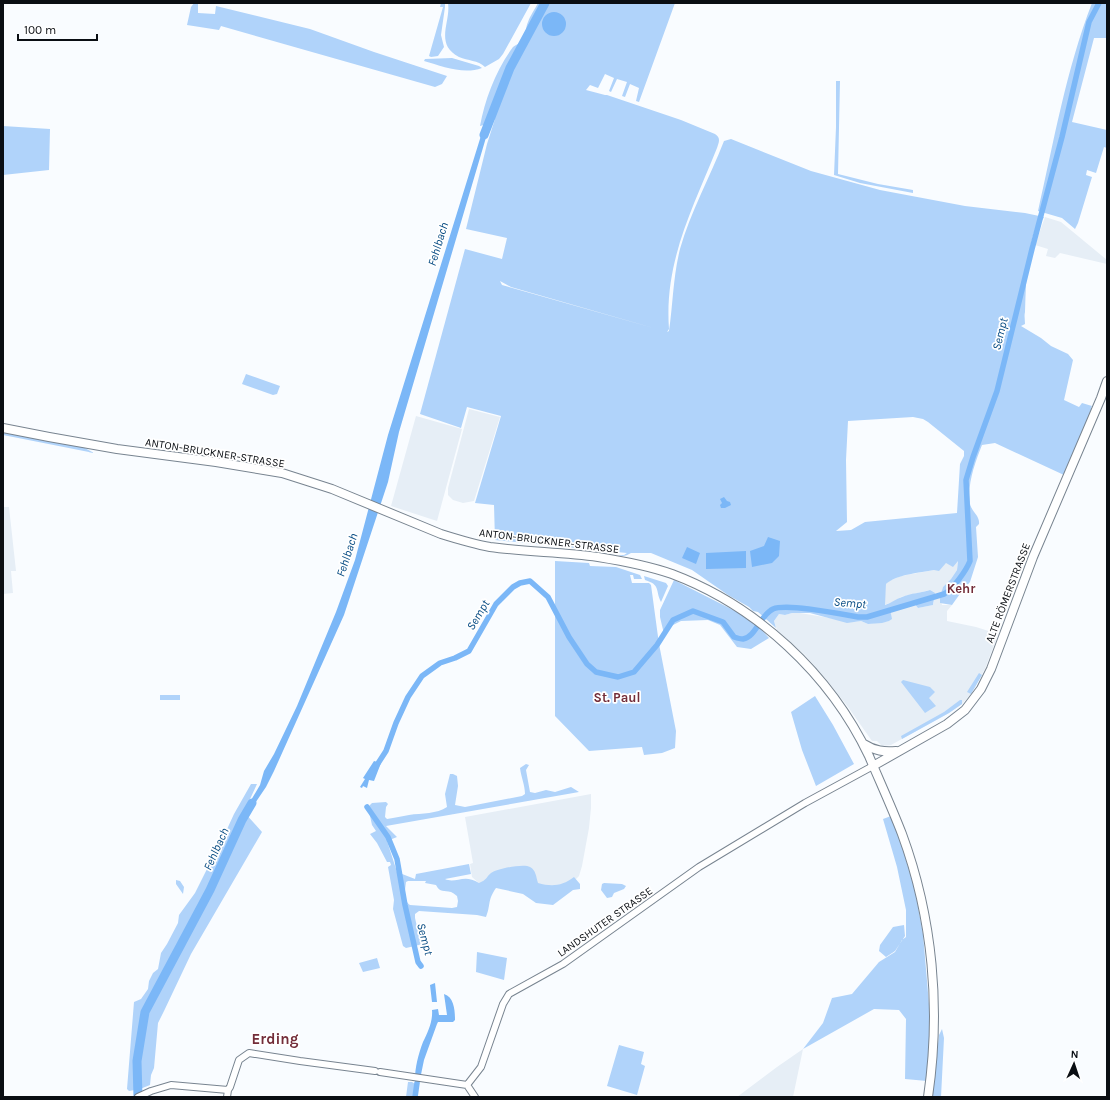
<svg xmlns="http://www.w3.org/2000/svg" width="1110" height="1100" font-family="Karla,sans-serif">
<style>
.built{fill:#e6eef6}
.green{fill:#b0d3fa;fill-rule:evenodd}
.water{fill:#7bb7f7}
.lines{fill:none;stroke-linecap:round;stroke-linejoin:round}
.canal{stroke:#7bb7f7;stroke-width:5.5}
.river{stroke:#7bb7f7;stroke-width:9}
.minor-casing{stroke:#788490;stroke-width:8}
.major-casing{stroke:#788490;stroke-width:10}
.minor{stroke:#fff;stroke-width:6}
.major{stroke:#fff;stroke-width:8}
.labels{text-anchor:middle;dominant-baseline:central;stroke-width:3.5;stroke-linejoin:round;paint-order:stroke}
.street-label{font-size:11px;fill:#0a0e13;stroke:#fff}
.water-label{font-size:12px;font-style:italic;fill:#054a82;stroke:#fff}
.quarter-label{font-size:13px;font-weight:bold;fill:#732d39;stroke:#fff}
.district-label{font-size:15px;font-weight:bold;fill:#732d39;stroke:#fff}
</style>
<rect width="100%" height="100%" fill="#f9fcff"/>
<path class="built" d="M1045,217L1061,222L1107,260V264L1060,253L1055,258L1046,256L1048,249L1035,245Z
M469,409L500,417L474,501L463,503L453,500L448,495V488Z
M416,416L462,429L437,521L391,506Z
M3,507H9L16,571H11L13,593L3,594Z
M958,560L957,570L951,579L943,587L940,597L942,605H952L947,611V621L976,627L998,634L985,669L971,694L962,704L949,713L900,740L891,745L882,746L877,741H872L848,707L826,679L805,655L777,630L774,621L779,614L785,615L792,613H800L854,622L861,621L868,624L889,621L891,619L890,609L912,601L918,608L933,605L934,602L930,590L901,597L895,601L884,605L886,584L889,581L901,576L934,570L946,563Z
M591,794V808L589,828L582,866L579,876L570,885L551,890L480,884L472,877L470,864L473,863L465,817Z
M803,1049L793,1097H737L777,1067Z"/>
<path class="green" d="M194,3H198V13L215,14L216,6L310,29L374,52L447,76L442,84L435,87L221,26L219,30L187,25L191,7Z
M441,3H445V7L441,35L444,47L438,56L431,57L429,56L443,7H440Z
M448,3H531L503,54L499,59L485,67C478,60 468,61 459,57C434,44 451,22 448,3Z
M538,3H675L639,102L636,101L639,88L630,84L625,97L622,96L627,82L617,79L611,92L609,91L614,78L605,74L598,88L590,85L586,90L605,95H607L681,120L715,134C721,138 719,142 717,148C693,208 664,261 669,329L667,332L669,331C673,304 673,277 680,249C690,213 710,177 724,141L731,139L811,171L880,190L965,206L1025,213L1044,217C1042,222 1036,224 1035,229C1026,256 1026,284 1025,312C1024,316 1025,320 1025,324L1021,326L1041,338L1051,346L1068,354L1073,360L1064,400L1079,407L1082,403L1092,406L1091,408H1092L1064,475L995,443L982,445C975,463 967,484 970,504C972,512 980,516 979,524L976,527L978,557L970,582L962,591L952,605L940,603V597L943,587L951,579L957,570L958,561L953,567L946,563L939,571L934,570C920,573 897,574 886,584L885,605C891,603 896,599 902,597C911,593 921,593 930,590L935,593L933,605L918,608L912,601L890,609L892,619L889,621L882,623L868,624L861,621L847,623L810,613H792L785,615L779,614L774,621L776,628L758,612L753,611L749,607L728,595L692,570L651,553H631C626,556 623,557 618,555H624L627,553L495,540L494,505L475,503L501,416L467,407L461,428L420,414L465,249L502,259L507,238L466,229L487,144L495,119L491,123L480,126C485,99 496,70 513,47C515,45 519,44 521,42C527,36 525,28 528,22C530,16 535,9 538,3ZM500,281L511,287L657,329L502,285ZM913,417L923,419L928,422L964,451V456L960,464L957,513L865,522L851,530L836,531L847,522L846,460L848,421Z
M1092,3H1107V38H1094L1072,122L1107,130V148L1104,147L1096,173L1087,170L1086,175L1092,177L1078,223L1075,229L1062,218L1038,211C1054,141 1066,70 1092,3Z
M452,58L479,66L482,68C463,75 442,66 424,61L425,59Z
M836,81H840L838,174L878,184L913,190V193L860,183L834,175L836,127Z
M3,126L50,129L49,170L3,175Z
M246,374L280,386L277,394L273,395L242,384Z
M3,431L83,447L94,453L3,435Z
M555,561L589,563L590,566L616,567L640,575L642,579H634L633,575H630L632,583H649L651,585L659,644L676,731L675,748L662,753L644,755L642,747L589,751L555,716Z
M644,576L666,583L668,586L661,602C655,590 661,585 645,580Z
M674,580L745,616L760,628L769,638L751,649L737,647L720,625L708,620L681,621L671,626L664,634L660,617V610Z
M979,673L982,675L971,694L967,692Z
M903,680L930,687L935,692L929,698L936,706L925,713L901,682Z
M160,695H180V700H160Z
M815,696L833,725L854,764L816,786L802,750L791,712Z
M960,700H962V704L949,713L902,739L901,736L944,712Z
M526,764L529,765L526,770L530,792L535,793L546,790L555,792L571,787L579,792L386,826L397,837L387,841L397,872L415,879L416,874L469,864L471,874L445,879C456,884 464,873 479,883C487,880 486,877 491,873C497,869 524,863 530,867C536,870 536,877 538,883C552,887 562,886 574,877L580,884V889L573,890L553,905L536,903L523,894L496,888C487,901 491,905 486,917L477,915L419,911L415,914V918L421,944L419,945L406,948L403,946L393,909L394,900L388,867L391,865L390,862H387L377,843L370,834L376,831L372,825L368,807L372,803L386,802L388,804L386,807L385,817L387,819C395,818 402,816 409,815C422,813 437,814 447,807L445,794L450,774H453L457,776L458,786L455,805L465,807L522,796L525,794C525,785 521,777 520,768ZM408,881H426L425,883L436,885C440,893 444,890 451,892C452,892 457,896 457,896L458,901L457,907L452,908L410,905C403,900 405,890 406,882Z
M251,784H257L244,812L262,832L191,954L164,1011L158,1023L154,1068L151,1075L150,1085L140,1089L129,1091L127,1089L134,1002L141,999L148,989L149,981L153,973L158,969L161,953L167,944L178,923L179,915L195,893L220,843L222,844L224,841L222,840L234,814Z
M891,816L900,840L915,890L923,934L930,1016L931,1033L927,1081L905,1079L906,1019L899,1010L874,1009L803,1049L823,1023L832,998L852,994L879,962L895,952L902,940L906,937V910L897,867L883,819Z
M176,880L180,881L184,887L183,894L176,884Z
M604,883L622,884L626,886L624,889L614,893L612,897L607,898L601,890L602,884Z
M904,925L905,936L895,951L886,957L879,951L880,945L893,927Z
M477,952L507,958L504,980L476,972Z
M377,958L380,968L363,972L359,963Z
M942,1029L944,1038L941,1097H932L939,1035Z
M619,1045L644,1052L641,1064L645,1066L637,1095L607,1086Z
M408,1082H412L415,1084L413,1097H406Z"/>
<path class="water" d="M542 24a12 12 0 1 1 24 0a12 12 0 1 1-24 0Z
M490,124L399,432L388,482L344,615L274,771L266,787L247,815L244,812L260,785L264,771L274,754L297,706L336,612L355,560L388,435L484,126Z
M724,497L727,501L730,502L731,505L725,508H721L720,505L722,503L720,499Z
M768,537L780,541L779,556L772,563L752,567L750,551L764,546Z
M687,547L700,553L696,564L682,558Z
M746,551V568L706,569V553Z
M374,761L381,763L374,781L369,780L367,788L363,786L362,788L360,787L365,779L363,778Z
M435,983L437,1002H432L430,985Z
M444,994C454,997 455,1010 455,1020L453,1022H438L437,1024L424,1060L418,1089L416,1091C413,1075 417,1058 423,1042C428,1032 433,1021 432,1010L438,1009L439,1015H447Z"/>
<g class="lines">
<path class="canal" d="M375,768L386,751L396,723L408,697L422,676L440,663L455,658L469,651L496,604L513,587L520,583L530,581L548,597L569,637L587,664L596,672L618,677L634,672L657,645L673,620L693,611L723,622L734,637C737,638 741,639 743,639C756,637 760,615 773,609C787,603 841,614 858,617H867L944,594C953,589 966,571 970,561L966,480L973,457L997,391L1032,249L1062,137L1089,22L1099,3
M367,807L388,837L397,859L405,905L418,962L421,966
M415,1097L417,1083"/>
<path class="river" d="M484,135L510,68L545,3
M138,1097L137,1061L145,1012L210,890L242,820L252,803"/>
<defs>
<path id="minor" d="M380,1072L467,1085
M467,1085L481,1067L503,1004L509,994L563,964L699,867L805,803L873,766
M467,1085L475,1097
M138,1097L151,1091L171,1085L228,1090
M227,1097L228,1090L230,1087L239,1060L249,1053L300,1061L375,1071"/>
<path id="major" d="M3,428L49,437L117,449L216,462L282,473L332,489L441,534C457,539 473,544 490,547C526,552 563,552 598,557C623,561 649,566 672,574C757,606 830,674 869,756C880,782 892,808 902,834C933,918 941,1009 928,1097
M864,744C875,751 884,752 896,751
M873,766L947,724L965,710L981,689L991,669L1033,557L1101,398L1107,381"/>
</defs>
<use href="#minor" class="minor-casing"/>
<use href="#major" class="major-casing"/>
<use href="#minor" class="minor"/>
<use href="#major" class="major"/>
</g>
<g class="labels">
<g class="street-label">
<text transform="translate(215 453) rotate(9)">ANTON-BRUCKNER-STRASSE</text>
<text transform="translate(549 541) rotate(7)">ANTON-BRUCKNER-STRASSE</text>
<text transform="translate(1008 593) rotate(-69)">ALTE RÖMERSTRASSE</text>
<text transform="translate(605 922) rotate(-35)">LANDSHUTER STRASSE</text>
</g>
<g class="water-label">
<text transform="translate(438 244) rotate(-73)">Fehlbach</text>
<text transform="translate(1000 334) rotate(-76)">Sempt</text>
<text transform="translate(347 555) rotate(-72)">Fehlbach</text>
<text transform="translate(850 603) rotate(5)">Sempt</text>
<text transform="translate(478 615) rotate(-59)">Sempt</text>
<text transform="translate(216 849) rotate(-66)">Fehlbach</text>
<text transform="translate(425 939) rotate(75)">Sempt</text>
</g>
<g class="quarter-label">
<text x="961" y="588">Kehr</text>
<text x="617" y="697">St. Paul</text>
</g>
<g class="district-label">
<text x="275" y="1039">Erding</text>
</g>
</g>
<rect width="1110" height="1100" fill="none" stroke="#0a0e13" stroke-width="8"/>
<g transform="translate(1074 1064) rotate(3)" stroke="#ffffff" stroke-width="3" paint-order="stroke">
<path d="M0-3L7 15L0 10L-7 15Z" fill="#0a0e13"/>
<text y="-6" font-size="11" font-weight="bold" text-anchor="middle" fill="#0a0e13">N</text>
</g>
<path d="M18 34v6h79v-6" fill="none" stroke="#0a0e13" stroke-width="2"/>
<text x="24" y="34" font-size="12" fill="#0a0e13" stroke="#ffffff" stroke-width="3" paint-order="stroke">100 m</text>
</svg>
